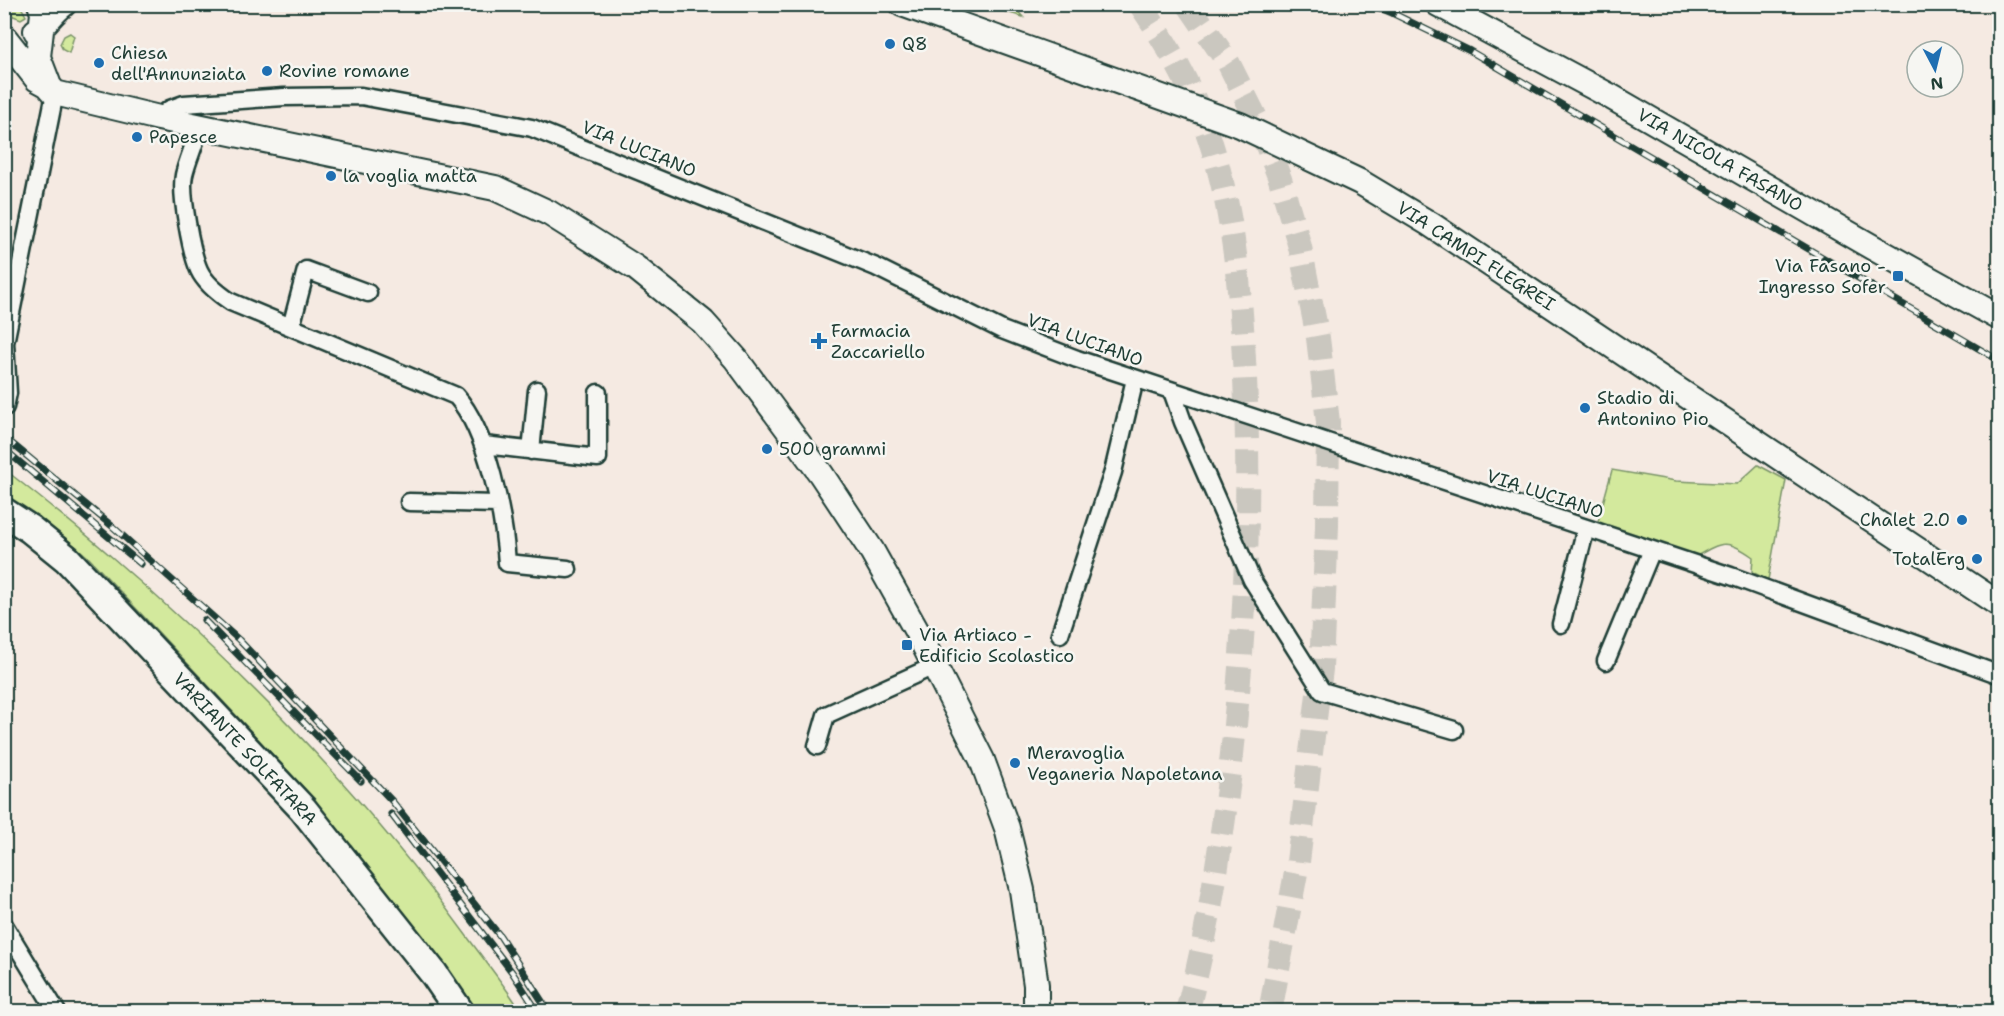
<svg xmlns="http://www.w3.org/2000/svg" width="2004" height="1016" font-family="'Shantell Sans',sans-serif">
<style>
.green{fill:#d3e99d;stroke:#799368;stroke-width:1.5}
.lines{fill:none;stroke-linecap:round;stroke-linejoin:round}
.secondary-tunnel{stroke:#cac7bf;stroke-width:24;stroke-dasharray:24 12;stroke-linecap:butt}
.street-casing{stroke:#1f3d34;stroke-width:21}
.secondary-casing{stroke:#1f3d34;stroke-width:28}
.primary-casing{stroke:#1f3d34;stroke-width:32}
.street{stroke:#f6f6f2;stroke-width:16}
.secondary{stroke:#f6f6f2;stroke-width:24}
.primary{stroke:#f6f6f2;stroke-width:27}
.rail-casing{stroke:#1f3d34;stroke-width:7}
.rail{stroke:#f6f6f2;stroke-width:4.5;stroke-dasharray:14;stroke-linecap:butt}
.poi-dot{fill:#1f6fb2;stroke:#f6f6f2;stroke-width:2}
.labels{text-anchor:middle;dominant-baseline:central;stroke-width:5;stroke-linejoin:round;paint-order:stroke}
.poi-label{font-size:18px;fill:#1f3d34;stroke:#f6f6f2;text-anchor:start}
.street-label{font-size:18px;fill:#1f3d34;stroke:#f6f6f2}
</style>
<rect width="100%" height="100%" fill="#f5eae2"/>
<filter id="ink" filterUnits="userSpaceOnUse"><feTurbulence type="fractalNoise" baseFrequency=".0167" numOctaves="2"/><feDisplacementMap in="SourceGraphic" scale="12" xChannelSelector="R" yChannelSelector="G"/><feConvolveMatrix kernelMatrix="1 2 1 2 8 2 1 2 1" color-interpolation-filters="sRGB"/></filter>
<g filter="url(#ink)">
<path class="green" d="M4,5H20L26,16L21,19L11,15L5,9Z
M982,5H1012L1023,17Z
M70,33L74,36L69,53L63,50L60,44L64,36Z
M1758,465L1786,480L1768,580L1752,572L1753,557C1727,538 1721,542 1695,557L1597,525L1612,470L1676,481L1737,484Z
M4,469C41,498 78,527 113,558C241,669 362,793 463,931C482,957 503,983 521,1011H476L362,860L304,788L88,557L67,539L5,495Z"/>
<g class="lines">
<path class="secondary-tunnel" d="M1140,4C1169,47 1193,89 1209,137C1235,214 1241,298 1245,378C1251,510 1245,641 1230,772C1220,852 1208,933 1187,1012
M1188,4L1229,64L1257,120L1280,179L1300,247L1318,338L1328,422L1327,526L1321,669L1298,862L1270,1012"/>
<defs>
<path id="street" d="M159,118L170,109L184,104L284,97L361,96L532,128L876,267L1002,330L1077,359L1731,576L2000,675
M199,126C196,143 188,158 184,175C180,193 191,252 199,270C205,283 219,294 231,302L456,396C488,432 504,516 507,563L568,569
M291,327L306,270L368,293
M1172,391L1183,422L1252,580L1322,691L1454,730
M5,407L8,393L5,343L55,93
M484,445L598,458V393
M531,451L537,390
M409,502L498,504
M1561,624L1586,528
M1060,634L1113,472L1135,379
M1606,661L1652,550
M817,746L826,715L934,666
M4,925L57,1012"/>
<path id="secondary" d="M40,4L43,13L38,57L48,83
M902,4L1240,125L1360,182L1430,224L2000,605
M1438,4L1608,95L1872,247L2000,318
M36,31C46,24 52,13 64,4
M4,37L37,79L48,85L55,93L159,118L495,188L549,213L636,268L703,322L736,359L821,474L872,551L920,637L982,760L1007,828L1022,890L1036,985V1012"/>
<path id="primary" d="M4,512L30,529L67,559L303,809L434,974L460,1012"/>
</defs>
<use href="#street" class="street-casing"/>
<use href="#secondary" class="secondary-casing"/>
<use href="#primary" class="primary-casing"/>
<use href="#street" class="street"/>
<use href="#secondary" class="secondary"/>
<use href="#primary" class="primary"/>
<defs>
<path id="rail" d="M1370,4L1392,13L1470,51L2000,361
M4,437L112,526L239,640L392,801L500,936L549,1012
M4,449L141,564
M204,620L361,781
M391,814L512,972L538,1012"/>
</defs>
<use href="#rail" class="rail-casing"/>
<use href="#rail" class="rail"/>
</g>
</g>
<g class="poi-dot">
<circle cx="890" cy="44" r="6"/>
<circle cx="99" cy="63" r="6"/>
<circle cx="267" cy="71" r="6"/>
<circle cx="137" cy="137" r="6"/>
<circle cx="331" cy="176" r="6"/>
<rect x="1892" y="270" width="12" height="12" rx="3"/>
<path d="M816 332h6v6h6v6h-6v6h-6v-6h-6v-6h6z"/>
<circle cx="1585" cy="408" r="6"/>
<circle cx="767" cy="449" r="6"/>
<circle cx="1962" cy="520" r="6"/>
<circle cx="1977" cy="559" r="6"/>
<rect x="901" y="639" width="12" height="12" rx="3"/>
<circle cx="1015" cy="763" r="6"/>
</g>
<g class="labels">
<g class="poi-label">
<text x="902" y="44">Q8</text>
<text x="111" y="53">Chiesa<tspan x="111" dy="21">dell'Annunziata</tspan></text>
<text x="279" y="71">Rovine romane</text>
<text x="149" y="137">Papesce</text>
<text x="343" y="176">la voglia matta</text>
<text x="1886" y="266" text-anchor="end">Via Fasano -<tspan x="1886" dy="21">Ingresso Sofer</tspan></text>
<text x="831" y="331">Farmacia<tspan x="831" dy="21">Zaccariello</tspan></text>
<text x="1597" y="398">Stadio di<tspan x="1597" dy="21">Antonino Pio</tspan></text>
<text x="779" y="449">500 grammi</text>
<text x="1950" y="520" text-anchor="end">Chalet 2.0</text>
<text x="1965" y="559" text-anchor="end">TotalErg</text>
<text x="919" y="635">Via Artiaco -<tspan x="919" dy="21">Edificio Scolastico</tspan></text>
<text x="1027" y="753">Meravoglia<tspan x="1027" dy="21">Veganeria Napoletana</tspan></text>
</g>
<g class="street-label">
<text transform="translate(639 149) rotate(22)">VIA LUCIANO</text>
<text transform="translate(1720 160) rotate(30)">VIA NICOLA FASANO</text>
<text transform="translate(1476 256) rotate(33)">VIA CAMPI FLEGREI</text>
<text transform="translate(1085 340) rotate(20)">VIA LUCIANO</text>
<text transform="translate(1545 494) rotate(18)">VIA LUCIANO</text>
<text transform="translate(245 749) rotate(47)">VARIANTE SOLFATARA</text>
</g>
</g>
<rect width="2004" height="1016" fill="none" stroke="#f6f6f2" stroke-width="24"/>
<rect x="12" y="12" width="1980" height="992" fill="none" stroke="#1f3d34" stroke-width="2" filter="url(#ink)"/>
<g transform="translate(1935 69) rotate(173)"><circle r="28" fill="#f6f6f2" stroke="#a0aca6" stroke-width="1.5"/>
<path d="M0-4.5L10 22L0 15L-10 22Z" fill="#1f6fb2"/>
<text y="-9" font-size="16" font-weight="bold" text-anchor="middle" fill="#1f3d34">N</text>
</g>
</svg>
